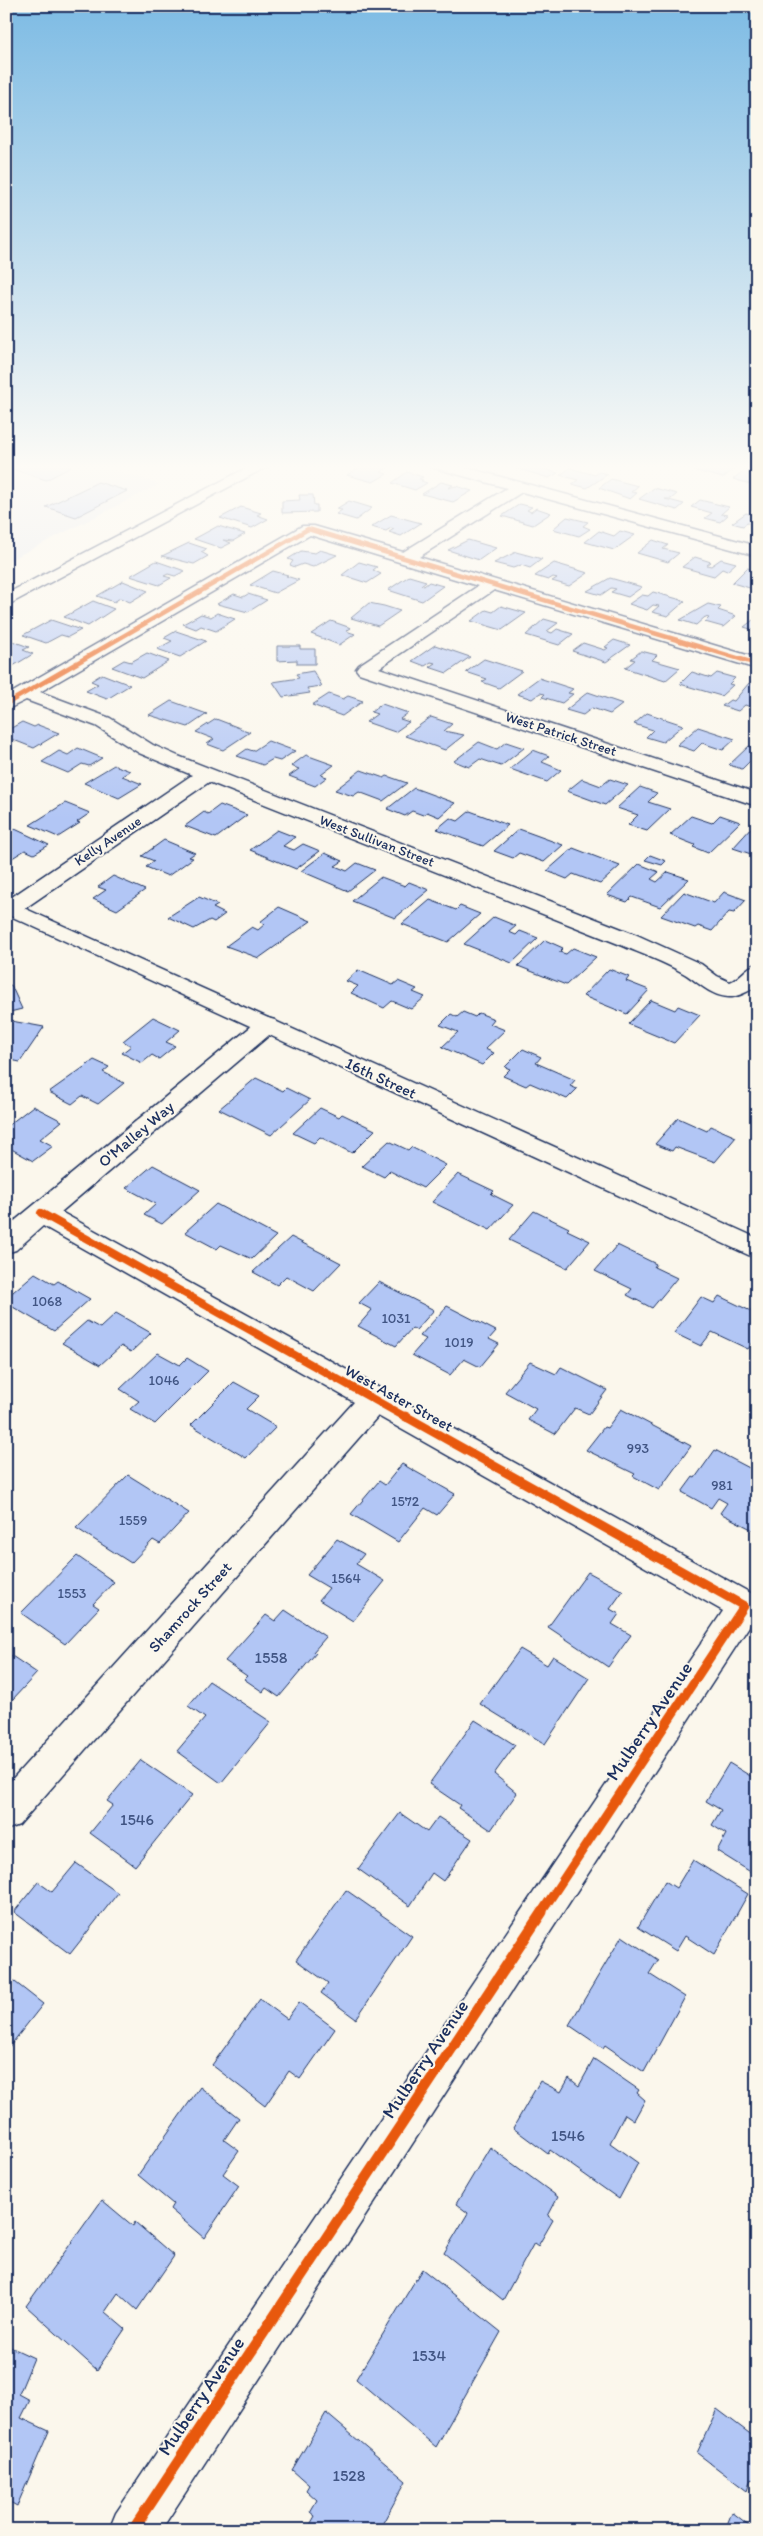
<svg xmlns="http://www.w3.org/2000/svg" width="763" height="2536" font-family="Itim,sans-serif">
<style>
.built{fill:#e5e8ef}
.building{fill:#b2c6f5;stroke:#1b2f5e}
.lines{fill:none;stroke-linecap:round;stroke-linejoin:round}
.minor-casing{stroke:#1b2f5e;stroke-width:3}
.major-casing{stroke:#1b2f5e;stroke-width:3}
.minor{fill:#fbf7ec;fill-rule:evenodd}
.major{fill:#fbf7ec;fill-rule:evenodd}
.cycleway-far3-casing{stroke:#fbf7ec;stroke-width:6}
.cycleway-far2-casing{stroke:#fbf7ec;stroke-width:11}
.cycleway-far1-casing{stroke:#fbf7ec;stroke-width:12}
.cycleway-casing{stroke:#fbf7ec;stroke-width:14}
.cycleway-far3{stroke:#e8590c;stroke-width:4.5}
.cycleway-far2{stroke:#e8590c;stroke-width:8}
.cycleway-far1{stroke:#e8590c;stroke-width:9}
.cycleway{stroke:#e8590c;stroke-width:11}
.labels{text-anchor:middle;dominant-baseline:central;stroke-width:4;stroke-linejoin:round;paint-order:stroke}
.far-street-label{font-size:14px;fill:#1b2f5e;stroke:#fbf7ec}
.number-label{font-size:14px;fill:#415584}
.street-label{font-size:16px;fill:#1b2f5e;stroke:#fbf7ec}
.near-number-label{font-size:16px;fill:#415584}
.near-street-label{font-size:19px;fill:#1b2f5e;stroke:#fbf7ec}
</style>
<rect width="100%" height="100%" fill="#fbf7ec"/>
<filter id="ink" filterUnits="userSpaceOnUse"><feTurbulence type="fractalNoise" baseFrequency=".02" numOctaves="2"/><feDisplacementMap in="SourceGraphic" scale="10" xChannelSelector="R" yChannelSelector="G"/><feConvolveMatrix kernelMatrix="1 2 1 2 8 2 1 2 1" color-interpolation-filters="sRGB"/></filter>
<g filter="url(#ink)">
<path class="built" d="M6,464H94L160,484L6,562Z"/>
<path class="building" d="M6,464H60L71,467L46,480L6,467Z
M365,464H378L389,467L381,472L387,474L373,482L347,475Z
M521,464H550L540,468L558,473L549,478L515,468Z
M696,464L718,467L723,464L736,467L723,478L689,469Z
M570,468L595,475L599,472L608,474L587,488L572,484L578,480L560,475Z
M745,470L757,473L753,477L757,478V486L733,479Z
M407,472L423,477L419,479L423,480L421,481L427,483L415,490L392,483Z
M611,479L638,486L631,492L637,493L630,499L599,488Z
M98,482L127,491L76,517L46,507Z
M441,482L453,485L448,488L456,486L472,491L453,502L422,494Z
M654,488L677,494L671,499H665L684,504L677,510L639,499Z
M299,495H313L314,505H317V512L282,513V501L300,500Z
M700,500L729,507L721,514L728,515L720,522L705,518L712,513L691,507Z
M349,501L372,508L356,520L336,514L342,510L336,509Z
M520,504L532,507L527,510L531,512L536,508L551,513L533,525L502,516Z
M241,507L261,513L257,515L268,519L252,528L220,518Z
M746,513L757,516V532L750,530L757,525L747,523L743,526L732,523Z
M391,515L421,523L401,536L389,532L394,529L391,528L386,531L371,527Z
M567,517L588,522L583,526L590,529L579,536L553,529Z
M218,526L245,534L233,541L223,540L231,543L221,548L194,539Z
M599,531L614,536L620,531L635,535L614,550L585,542Z
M468,540L496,548L479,560L448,550Z
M653,540L668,545L663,549L679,553L668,562L637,553Z
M189,543L207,549L201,552L208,556L194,564L162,556Z
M320,550L337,555L313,567L303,564L295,567L290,565L293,561L288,559L301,551L315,553Z
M516,552L542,559L530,568L521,565L513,568L494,563Z
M695,557L711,562L707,565L711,566L721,559L736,563L727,571L722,569L714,576L682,567Z
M156,561L185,571L175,576L168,574L164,576L171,578L159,585L130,576Z
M359,562L377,567L373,570L381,574L367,583L342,575Z
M554,563L588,573L569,586L552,581L557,578L553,577L548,580L535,576Z
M747,568L757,570V576L754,579L757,580V590L732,583Z
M273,571L288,575L286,576L299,580L275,593L250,585Z
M409,576L426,581L421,585L424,586L429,582L443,586L422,601L388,590Z
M610,578L642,587L628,597L611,592L616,589L611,588L601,595L587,591Z
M123,581L148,591L130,602L120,598L114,602L97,596Z
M653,592L685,601L668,616L652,612L659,606L653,605L647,610L629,604L642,595L648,596Z
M234,594L243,597L248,594L267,600L248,612L217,604Z
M93,601L114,609L88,626L64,617Z
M369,603L384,606L400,611L378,626L351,618Z
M708,604L721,607L718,610L736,616L723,627L705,622L709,618L705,617L696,625L680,620Z
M501,606L526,613L502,630L471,621L486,610L493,612Z
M217,613L235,619L216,631L201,626L196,629L183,624L201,614L211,617Z
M544,619L558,623L547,631L552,633L557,629L573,634L559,645L526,635Z
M51,620L81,630L68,637L61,635L46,643L23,635Z
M753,620L757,621V631L744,627Z
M331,621L351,628L346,631L355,634L339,645L311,634Z
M176,631L206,641L180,657L157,649L172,641L164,638Z
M614,640L630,645L606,662L572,651L583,643L605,650L608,648L605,647Z
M12,641L29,647L23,650L33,654L13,666L6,664V644Z
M435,645L470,657L447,673L429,667L435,663L431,662L425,666L412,661Z
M277,646H300V649H315V664H297V660L277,661Z
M641,651L657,655L652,660L680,668L665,681L625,668L635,660L631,659Z
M147,653L169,661L142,678L112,667L124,660L131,662Z
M484,659L522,671L499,688L482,682L487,679L466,672Z
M313,671L322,686L307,688L310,693L283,697L273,682L299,678L296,674Z
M692,672L711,678L717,673L735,678L729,684L733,685L721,696L680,684Z
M102,674L130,685L107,699L86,691L98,684L91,681Z
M539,678L573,689L568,693L573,694L562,703L542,697L545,694L540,693L532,699L517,694Z
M749,683L757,686V709L745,705L738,711L722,706L730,700L734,701Z
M588,692L623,704L610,714L592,708L583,715L566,710Z
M329,694L343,699L348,696L363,701L342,716L312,705Z
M171,701L207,714L188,727L149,715Z
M382,704L408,713L400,719L409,722L395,732L366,722L377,714L371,712Z
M647,713L683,725L663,742L646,737L653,730L634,724Z
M431,717L452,724L444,731L464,735L445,750L405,736Z
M216,719L250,732L223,750L207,744L214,739L196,732Z
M22,722L34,727L38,725L59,733L34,748L6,737V731Z
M698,727L735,739L723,750L702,743L694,751L677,745Z
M268,741L295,751L280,761L273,759L263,765L237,756L247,749L253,751Z
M479,742L497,749L506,742L524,748L501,766L480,759L469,767L454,761Z
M749,746L757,749V764L750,761L742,769L729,765Z
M78,748L102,758L89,766L82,764L68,773L42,762L59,751L68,755Z
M533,750L549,756L542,762L561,770L547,782L510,769Z
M306,755L334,765L321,775L327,777L315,786L289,776L299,769L291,766Z
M114,765L130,771L122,776L142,784L119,798L84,783Z
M361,770L384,778L387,776L407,783L383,801L359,792L353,796L335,790Z
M582,779L601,786L610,779L628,785L605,805L567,791Z
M640,787L657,793L648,802L670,809L647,831L628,825L638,815L617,808Z
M414,788L455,803L439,817L427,812L423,815L412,811L405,816L387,809Z
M65,803L90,813L77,822L80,823L58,837L30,825Z
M220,805L247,815L216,838L185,826L204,812L208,814Z
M470,811L508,825L483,846L437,829L450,818L458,821Z
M720,815L740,822L708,853L693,847L695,845L670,835L691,816L712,823Z
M753,826L757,827V856L733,848Z
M15,829L49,845L34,854L25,850L6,862V835Z
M519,829L563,845L544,862L519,853L513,858L494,851Z
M277,830L295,837L283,846L294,850L303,844L320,851L296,869L250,850Z
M164,840L195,853L189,857L193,858L168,876L146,867L154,861L142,856Z
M573,848L620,866L600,884L573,874L567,879L547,871Z
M325,853L343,861L335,866L347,871L357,863L375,870L348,891L301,871Z
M650,855L666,861L662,865L645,860Z
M639,864L659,872L651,879L657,882L668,872L689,879L660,907L632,897L627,902L607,895Z
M113,876L145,890L117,910L93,899L106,890L98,887Z
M381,877L405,886L409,882L429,890L395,918L352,901Z
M684,892L714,903L724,892L746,900L734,913L729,912L712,931L698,926L695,928L661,916Z
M199,897L218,905L213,908L225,914L214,922L210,920L194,929L168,917Z
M430,900L456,910L460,906L480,914L448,942L402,924Z
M279,907L311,921L259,958L226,946L252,927L258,930L265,924L260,922Z
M494,917L516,926L509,932L516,935L520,931L538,938L512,963L464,944Z
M545,940L563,948L559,952L566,954L573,948L596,957L566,985L518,966Z
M609,969L629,977L626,981L649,990L627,1014L583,996Z
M358,970L393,985L398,981L417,989L413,992L425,997L411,1009L392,1001L384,1008L351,993L358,986L346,981Z
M11,985L22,1009L6,1013V986Z
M651,1000L675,1010L678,1006L700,1015L674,1043L628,1024Z
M463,1012L475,1017L479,1013L494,1019L490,1024L505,1030L485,1049L494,1053L482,1065L442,1047L458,1032L440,1025L451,1014L457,1017Z
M153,1017L180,1030L166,1042L175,1046L159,1059L152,1055L142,1063L122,1053L131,1046L123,1041Z
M6,1020L44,1027L20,1062L6,1059Z
M523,1049L541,1057L536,1063L575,1080L570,1086L577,1089L567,1099L530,1083L526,1086L503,1076L510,1069L505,1067Z
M94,1060L109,1067L103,1072L124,1083L98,1104L82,1096L72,1104L49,1092Z
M256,1078L283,1091L286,1088L310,1100L271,1135L219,1109Z
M33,1106L62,1121L40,1139L53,1146L33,1161L6,1146V1127Z
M320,1108L339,1117L342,1114L375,1130L352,1153L320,1137L314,1143L293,1133Z
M678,1118L707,1131L711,1126L736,1137L715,1162L675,1147L672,1151L655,1144Z
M389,1141L408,1150L411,1147L446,1165L423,1188L390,1171L384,1177L362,1166Z
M153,1165L200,1190L162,1224L144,1215L156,1204L126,1188Z
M458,1174L494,1191L491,1194L513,1205L490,1230L432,1202Z
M216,1204L276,1236L252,1259L221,1245L217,1249L185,1232Z
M534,1211L569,1228L567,1230L590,1241L567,1268L509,1240Z
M291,1237L341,1263L314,1291L286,1276L277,1285L253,1272Z
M617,1245L656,1264L654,1267L677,1278L652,1308L627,1295L632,1289L595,1271Z
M35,1273L54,1284L58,1281L90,1299L54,1331L6,1303V1298Z
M379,1282L434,1310L416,1330L412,1328L396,1346L358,1326L372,1310L359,1303Z
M719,1296L757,1314V1337L748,1349L712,1332L701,1346L674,1333L701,1297L714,1303Z
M447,1306L496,1331L489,1339L499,1344L480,1367L464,1359L450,1375L412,1355L426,1339L420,1336Z
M116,1313L151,1333L131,1352L121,1346L100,1365L62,1343L87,1321L100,1328Z
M158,1353L180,1365L187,1358L208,1371L155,1424L130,1409L139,1401L120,1389Z
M530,1362L556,1374L561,1367L607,1390L589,1414L575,1408L555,1434L528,1420L536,1409L505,1392Z
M234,1382L259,1396L246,1409L276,1427L246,1458L191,1425Z
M621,1409L691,1446L659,1490L633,1476L635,1474L586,1450L604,1427L607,1428Z
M715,1450L757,1472V1532L720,1513L727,1503L718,1498L711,1508L682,1492L693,1477L695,1478Z
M402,1464L455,1494L437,1515L425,1508L398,1542L351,1514L379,1481L385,1485Z
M128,1475L189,1513L160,1544L153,1540L131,1563L76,1528Z
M337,1539L364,1554L356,1564L385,1581L353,1621L319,1600L329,1588L307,1575Z
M77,1556L114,1582L93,1604L99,1608L65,1644L21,1613Z
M588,1572L623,1591L610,1609L619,1614L612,1624L631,1635L608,1667L548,1627Z
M285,1610L326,1637L313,1652L316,1653L279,1697L266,1688L263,1692L244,1679L247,1676L225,1661L266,1615L275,1621Z
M520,1649L547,1665L553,1656L589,1678L545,1744L480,1704Z
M6,1652L37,1673L13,1699L6,1694Z
M209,1681L271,1722L221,1783L177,1751L205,1718L188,1706Z
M475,1720L515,1745L494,1774L517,1793L491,1830L458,1808L460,1805L429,1784Z
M141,1760L192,1795L135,1866L90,1833L113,1805L107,1801Z
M729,1763L757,1780V1876L717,1851L726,1834L712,1825L721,1810L706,1801Z
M400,1813L427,1832L438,1817L472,1839L443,1881L432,1873L410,1906L358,1869Z
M693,1860L748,1894L714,1955L685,1936L676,1951L638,1927L665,1881L676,1888Z
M76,1863L118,1893L70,1954L14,1912L38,1882L52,1892Z
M346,1890L412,1936L356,2019L321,1993L328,1983L296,1960Z
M622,1936L658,1960L649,1974L685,1997L644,2072L605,2045L603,2048L569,2025Z
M6,1975L43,2004L6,2051Z
M260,1999L287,2019L299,2002L335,2029L300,2079L289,2071L265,2106L212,2065Z
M594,2059L639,2090L637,2093L645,2100L634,2120L625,2114L610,2143L638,2163L619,2199L550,2150L548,2154L513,2128L540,2081L561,2092L569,2078L579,2086Z
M200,2087L239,2118L224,2140L239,2151L223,2174L239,2186L204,2238L170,2209L173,2204L138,2175Z
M490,2147L558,2197L548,2216L553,2220L538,2246L534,2243L503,2300L444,2253L468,2213L456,2204Z
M102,2200L133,2226L135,2222L174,2256L137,2310L118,2293L105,2312L125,2329L97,2370L26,2306Z
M422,2269L501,2332L436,2447L356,2379Z
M6,2345L34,2358L19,2394L30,2400L21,2418L49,2431L17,2506L6,2500Z
M717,2409L757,2439V2483L751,2479L747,2491L697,2453Z
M326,2413L406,2481L379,2530H307L315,2516L310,2512L317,2500L306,2490L309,2485L292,2470Z
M732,2512L755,2530H725Z"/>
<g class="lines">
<defs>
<path id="minor" d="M429,464H453L757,546V556L522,492L419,557L757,658V669L494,590L379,668L757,793V806L359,673L356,669L359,665L478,586L310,535L40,692L110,718L153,745L178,756L637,935L701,964L717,976L730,982C741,978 745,967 757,964V985C751,991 737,997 729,997C712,997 698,982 685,974C665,962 642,954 621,945L209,782L18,913L6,914V901L192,775L139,753L96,726L26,700L6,710V696L302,526H314L403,552L507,488L431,467Z
M267,1018L275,1020L279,1025L275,1030L61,1212L756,1596L757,1614L161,2530H109L116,2513L723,1611L378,1416L19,1825L6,1830V1786L354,1402L43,1226L16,1250L6,1253V1228L259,1020Z"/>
<path id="major" d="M254,464H272L6,606V594Z
M6,900L757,1238V1259L6,914Z"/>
</defs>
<use href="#minor" class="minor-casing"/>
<use href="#major" class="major-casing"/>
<use href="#minor" class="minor"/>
<use href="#major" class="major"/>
<defs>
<path id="cycleway-far3" d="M6,704L308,529L757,664"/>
<path id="cycleway-far2" d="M41,1213L407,1418"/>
<path id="cycleway-far1" d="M405,1416L744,1606L541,1913"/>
<path id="cycleway" d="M133,2530L542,1912"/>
</defs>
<use href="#cycleway-far3" class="cycleway-far3-casing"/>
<use href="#cycleway-far2" class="cycleway-far2-casing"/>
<use href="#cycleway-far1" class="cycleway-far1-casing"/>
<use href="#cycleway" class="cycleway-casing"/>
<use href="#cycleway-far3" class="cycleway-far3"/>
<use href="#cycleway-far2" class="cycleway-far2"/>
<use href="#cycleway-far1" class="cycleway-far1"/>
<use href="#cycleway" class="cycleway"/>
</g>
</g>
<linearGradient id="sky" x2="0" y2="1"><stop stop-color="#7dbbe4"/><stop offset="0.57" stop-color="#fdfbf6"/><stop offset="1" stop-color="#fdfbf6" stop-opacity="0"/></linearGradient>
<rect width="763" height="819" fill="url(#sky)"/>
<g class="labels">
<g class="far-street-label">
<text transform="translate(561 734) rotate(18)">West Patrick Street</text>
<text transform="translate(108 841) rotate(-34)">Kelly Avenue</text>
<text transform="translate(377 841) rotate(21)">West Sullivan Street</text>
</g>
<g class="number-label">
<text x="47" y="1301">1068</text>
<text x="396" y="1318">1031</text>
<text x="459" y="1342">1019</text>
<text x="164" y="1380">1046</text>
<text x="638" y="1448">993</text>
<text x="722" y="1485">981</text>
<text x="405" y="1501">1572</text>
<text x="133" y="1520">1559</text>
<text x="346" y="1578">1564</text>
<text x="72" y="1593">1553</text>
</g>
<g class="street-label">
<text transform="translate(381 1078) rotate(25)">16th Street</text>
<text transform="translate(136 1134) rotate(-40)">O'Malley Way</text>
<text transform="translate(399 1398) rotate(29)">West Aster Street</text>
<text transform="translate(190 1607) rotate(-48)">Shamrock Street</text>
</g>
<g class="near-number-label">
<text x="271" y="1657">1558</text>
<text x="137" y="1819">1546</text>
<text x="568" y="2135">1546</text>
<text x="429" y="2355">1534</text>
<text x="349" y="2475">1528</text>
</g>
<g class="near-street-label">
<text transform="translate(649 1721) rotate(-56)">Mulberry Avenue</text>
<text transform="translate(425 2059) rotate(-56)">Mulberry Avenue</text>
<text transform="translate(201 2396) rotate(-56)">Mulberry Avenue</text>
</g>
</g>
<rect width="763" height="2536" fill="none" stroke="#fbf7ec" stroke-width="25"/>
<rect x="12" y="12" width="738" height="2511" fill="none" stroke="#1b2f5e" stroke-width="2" filter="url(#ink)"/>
</svg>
